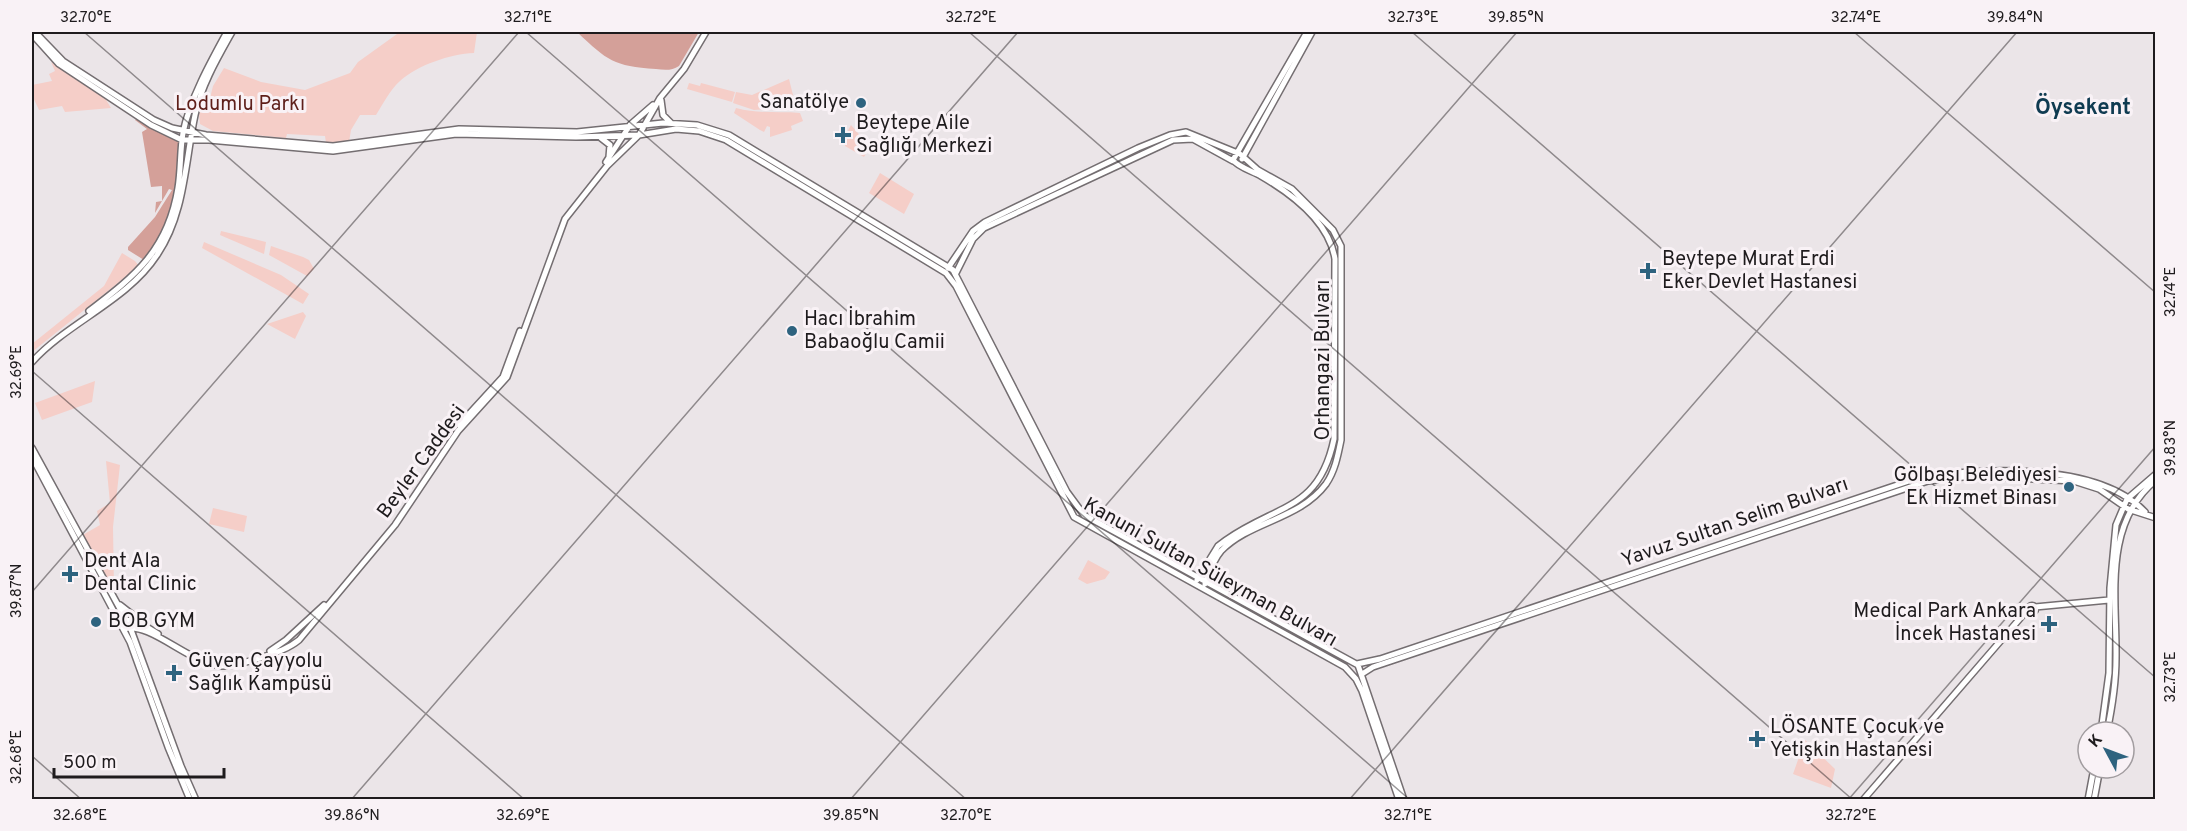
<svg xmlns="http://www.w3.org/2000/svg" width="2187" height="831" font-family="Overpass,sans-serif">
<style>
.green{fill:#f5cec8}
.forest{fill:#d4a099}
.lines{fill:none;stroke-linecap:round;stroke-linejoin:round}
.major-casing{stroke:#746e71;stroke-width:8}
.major{stroke:#fff;stroke-width:5}
.ticks{fill:none;stroke:#1e1b1d;stroke-width:1.5;stroke-opacity:0.45}
.poi-dot{fill:#2e637f;stroke:#f9f2f6;stroke-width:2}
.labels{text-anchor:middle;dominant-baseline:central;stroke-width:6;stroke-linejoin:round;paint-order:stroke}
.poi-label{font-size:20px;fill:#1e1b1d;stroke:#f9f2f6;text-anchor:start}
.park-label{font-size:20px;fill:#5e1f1a;stroke:#f9f2f6}
.street-label{font-size:20px;fill:#1e1b1d;stroke:#f9f2f6}
.quarter-label{font-size:22px;font-weight:bold;fill:#0f3b51;stroke:#f9f2f6}
.neatline{fill:none;stroke:#1e1b1d;stroke-width:2}
.ticks-label{font-size:15px;text-anchor:middle;fill:#1e1b1d}
</style>
<rect width="100%" height="100%" fill="#ebe5e8"/>
<path class="green" d="M414,32H477L474,53C450,54 418,65 400,81C390,90 383,104 376,115H360L351,130L349,142L326,143L325,136L287,134L286,138L213,131L200,124L199,114L203,101L209,102L213,86L224,68L261,82L305,90L350,73L358,62L397,34Z
M51,62L105,98L111,108L65,112L62,106L39,110L32,95V85L52,81L49,74L55,71Z
M789,79L796,107L754,110L733,103L736,92L752,95Z
M689,83L700,86L701,83L735,92L732,102L687,89Z
M736,108C758,114 778,111 800,113L803,121L791,126L792,130L770,137V127L767,126L764,132L760,130L734,113Z
M851,125L870,147L864,157L845,146L846,134Z
M880,173L914,194L904,214L869,193Z
M221,231L266,242L264,254L220,235Z
M204,242L281,275L309,294L303,304L202,248Z
M271,246L303,257L309,260L314,269L307,276L269,255Z
M122,253L135,261L139,266L32,352V344L104,286Z
M303,312L306,316L295,339L267,324Z
M95,381L92,402L42,420L35,403Z
M106,461L120,465L113,527L114,589L112,592L81,536L100,525L97,511L110,503Z
M213,508L247,516L244,532L209,524Z
M1088,560L1110,572L1105,579L1087,584L1078,579Z
M1805,740L1835,769L1831,788L1793,774Z"/>
<path class="forest" d="M577,32H699L679,66C672,71 664,70 656,69C613,66 608,61 577,32Z
M138,117C149,124 169,131 178,141C189,155 166,226 158,241C154,248 149,254 144,260L128,250V247L155,217L172,190L169,189L155,213L156,202L162,201V186L151,187L142,132L147,129L135,120Z"/>
<g class="lines">
<defs>
<path id="major" d="M35,32L63,61L154,120L172,128L206,135L333,146L459,129L577,132L663,123L697,125L729,135L953,270L1067,492L1084,515L1358,665L1404,800
M32,34L59,64L151,125L182,140H209L333,151L456,134L576,137L639,135L676,129L699,131L726,140L946,273L956,286L1074,517L1345,667L1356,679L1362,691L1399,800
M661,100L663,115L671,123
M601,138L610,145L609,157
M1242,159L1312,32
M606,162L630,125L653,105
M948,268L973,231L985,222L1138,148L1170,135L1186,132L1240,154L1258,170L1292,189L1333,230L1341,246V440C1338,455 1335,471 1326,484C1299,520 1250,521 1221,551C1213,560 1209,573 1205,584
M956,273L973,239L984,228L1173,140L1193,139L1233,161
M89,311C136,275 168,250 178,188C181,170 180,150 183,133C189,101 211,61 227,32
M32,362C68,322 127,301 157,255C185,214 185,162 195,115C201,86 218,57 232,32
M459,425L503,377L520,331
M32,448L130,627L181,766L196,800
M32,457L130,642L168,747L190,800
M1197,580L1218,546L1226,540C1277,504 1319,511 1334,439L1335,259C1329,221 1292,194 1261,176C1252,171 1238,167 1233,160L1307,32
M120,605L138,619
M2028.5 609a3.5 3.5 0 1 1 7 0a3.5 3.5 0 1 1-7 0Z
M2035,607L2109,600
M120,621L135,620L158,634
M124,629C150,621 188,663 221,666C233,667 245,662 257,659C271,654 287,650 299,640L395,525L458,431L507,377L565,219L607,166L639,135L660,98L684,69L706,32
M270,651L286,640L324,605
M1357,664L1380,659L1909,481C1971,466 2098,461 2145,512
M1362,674L1373,667L1928,481L1972,476L2074,481L2099,489L2128,509L2156,518
M2101,732L2109,673L2110,588L2116,525L2127,499L2156,474
M2107,732C2112,708 2116,683 2116,658C2117,598 2102,524 2156,480
M1863,800L2029,608
M2088,800L2094,768
M2094,800L2100,768"/>
</defs>
<use href="#major" class="major-casing"/>
<use href="#major" class="major"/>
</g>
<path class="ticks" d="M84,32L967,800M526,32L1410,800M969,32L1853,800M1412,32L2156,678M1854,32L2156,293M32,371L525,800M32,592L519,32M32,756L82,800M351,800L1018,32M850,800L1517,32M1349,800L2017,32M1848,800L2156,446"/>
<g class="poi-dot">
<circle cx="861" cy="103" r="6"/>
<path d="M840 126h6v6h6v6h-6v6h-6v-6h-6v-6h6z"/>
<path d="M1645 262h6v6h6v6h-6v6h-6v-6h-6v-6h6z"/>
<circle cx="792" cy="331" r="6"/>
<circle cx="2069" cy="487" r="6"/>
<path d="M67 565h6v6h6v6h-6v6h-6v-6h-6v-6h6z"/>
<circle cx="96" cy="622" r="6"/>
<path d="M2046 615h6v6h6v6h-6v6h-6v-6h-6v-6h6z"/>
<path d="M171 664h6v6h6v6h-6v6h-6v-6h-6v-6h6z"/>
<path d="M1754 730h6v6h6v6h-6v6h-6v-6h-6v-6h6z"/>
</g>
<g class="labels">
<g class="poi-label">
<text x="849" y="103" text-anchor="end">Sanatölye</text>
<text x="856" y="124">Beytepe Aile<tspan x="856" dy="23">Sağlığı Merkezi</tspan></text>
<text x="1662" y="260">Beytepe Murat Erdi<tspan x="1662" dy="23">Eker Devlet Hastanesi</tspan></text>
<text x="804" y="320">Hacı İbrahim<tspan x="804" dy="23">Babaoğlu Camii</tspan></text>
<text x="2057" y="476" text-anchor="end">Gölbaşı Belediyesi<tspan x="2057" dy="23">Ek Hizmet Binası</tspan></text>
<text x="84" y="562">Dent Ala<tspan x="84" dy="23">Dental Clinic</tspan></text>
<text x="2036" y="612" text-anchor="end">Medical Park Ankara<tspan x="2036" dy="23">İncek Hastanesi</tspan></text>
<text x="108" y="622">BOB GYM</text>
<text x="188" y="662">Güven Çayyolu<tspan x="188" dy="23">Sağlık Kampüsü</tspan></text>
<text x="1770" y="728">LÖSANTE Çocuk ve<tspan x="1770" dy="23">Yetişkin Hastanesi</tspan></text>
</g>
<g class="park-label">
<text x="240" y="105">Lodumlu Parkı</text>
</g>
<g class="street-label">
<text transform="translate(1324 360) rotate(-90)">Orhangazi Bulvarı</text>
<text transform="translate(422 462) rotate(-54)">Beyler Caddesi</text>
<text transform="translate(1735 523) rotate(-19)">Yavuz Sultan Selim Bulvarı</text>
<text transform="translate(1210 573) rotate(29)">Kanuni Sultan Süleyman Bulvarı</text>
</g>
<g class="quarter-label">
<text x="2083" y="108">Öysekent</text>
</g>
</g>
<rect width="2187" height="831" fill="none" stroke="#f9f2f6" stroke-width="66"/>
<g transform="translate(2106 750) rotate(311)"><circle r="28" fill="#f9f2f6" stroke="#a19c9f" stroke-width="1.5"/>
<path d="M0-4.5L10 22L0 15L-10 22Z" fill="#2e637f"/>
<text y="-9" font-size="16" font-weight="bold" text-anchor="middle" fill="#1e1b1d">K</text>
</g>
<path d="M54 768v9h170v-9" fill="none" stroke="#1e1b1d" stroke-width="3"/>
<text x="63" y="768" font-size="18" fill="#1e1b1d" stroke="#f9f2f6" stroke-width="4.5" paint-order="stroke">500 m</text>
<rect x="33" y="33" width="2121" height="765" class="neatline"/>
<g class="ticks-label">
<text x="86" y="22">32.70°E</text>
<text x="528" y="22">32.71°E</text>
<text x="971" y="22">32.72°E</text>
<text x="1413" y="22">32.73°E</text>
<text x="1516" y="22">39.85°N</text>
<text x="1856" y="22">32.74°E</text>
<text x="2015" y="22">39.84°N</text>
<text transform="translate(2170 292) rotate(-90)" y="5">32.74°E</text>
<text transform="translate(16 372) rotate(-90)" y="5">32.69°E</text>
<text transform="translate(2170 448) rotate(-90)" y="5">39.83°N</text>
<text transform="translate(16 591) rotate(-90)" y="5">39.87°N</text>
<text transform="translate(2170 677) rotate(-90)" y="5">32.73°E</text>
<text transform="translate(16 757) rotate(-90)" y="5">32.68°E</text>
<text x="80" y="820">32.68°E</text>
<text x="352" y="820">39.86°N</text>
<text x="523" y="820">32.69°E</text>
<text x="851" y="820">39.85°N</text>
<text x="966" y="820">32.70°E</text>
<text x="1408" y="820">32.71°E</text>
<text x="1851" y="820">32.72°E</text>
</g>
</svg>
